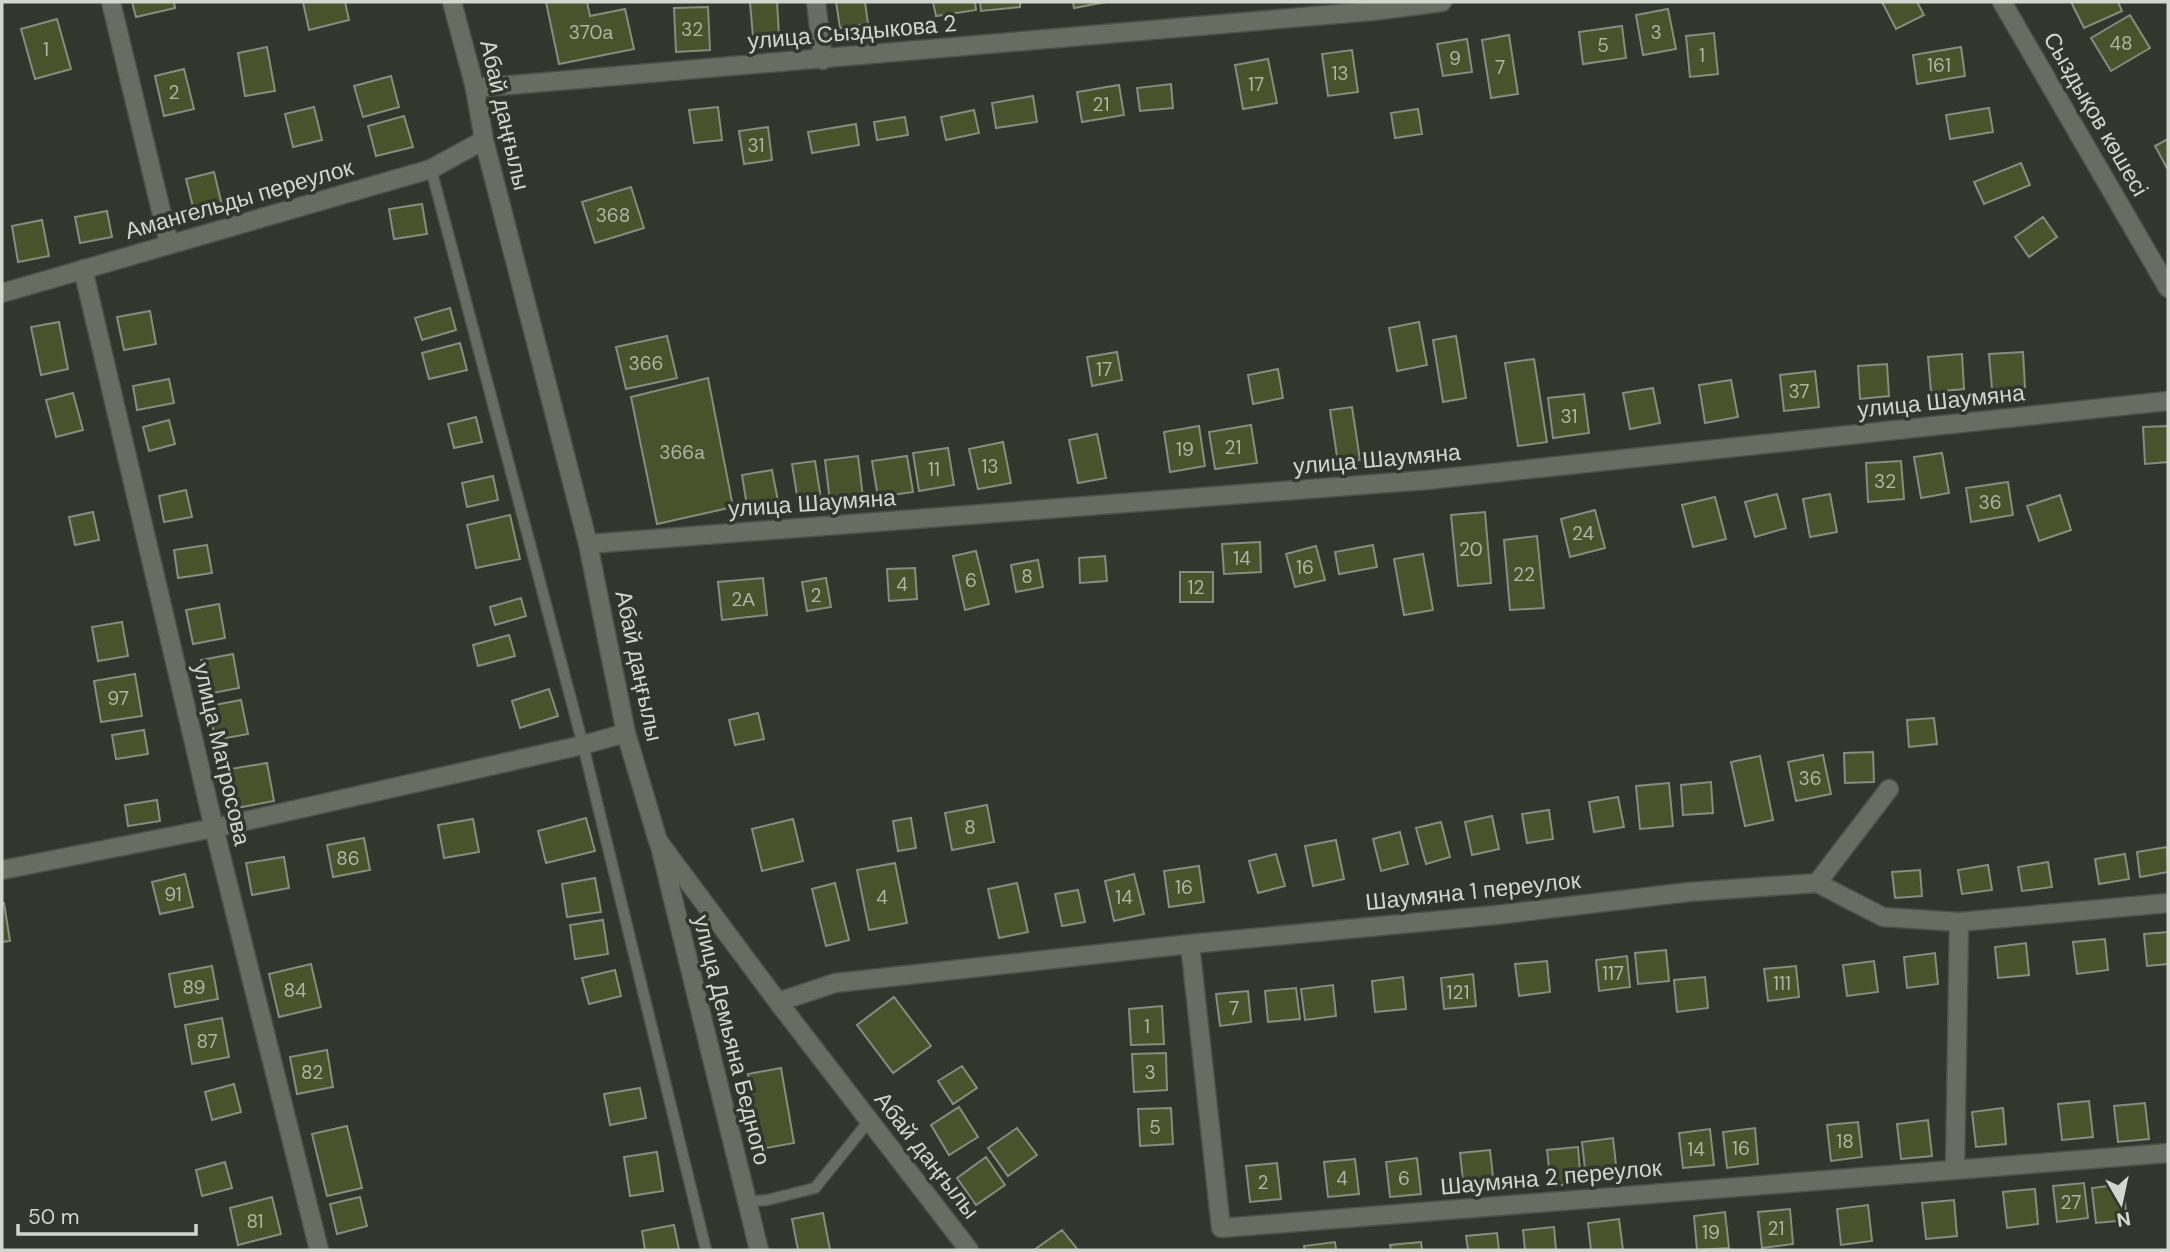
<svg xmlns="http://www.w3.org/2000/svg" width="2170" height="1252" font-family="'DM Sans',sans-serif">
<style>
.building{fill:#48532c;stroke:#888b80;stroke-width:2}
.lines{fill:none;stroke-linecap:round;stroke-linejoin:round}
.service-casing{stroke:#4f5149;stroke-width:13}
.minor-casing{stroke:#4f5149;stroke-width:21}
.tertiary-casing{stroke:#4f5149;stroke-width:21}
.service{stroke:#686c61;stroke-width:10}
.minor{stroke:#686c61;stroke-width:18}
.tertiary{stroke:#686c61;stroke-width:18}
.labels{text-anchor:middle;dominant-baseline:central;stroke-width:7;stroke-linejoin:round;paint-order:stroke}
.number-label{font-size:19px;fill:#b0b4a6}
.street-label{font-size:23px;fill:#d3d5cf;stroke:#33362c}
</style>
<rect width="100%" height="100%" fill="#33362c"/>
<path class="building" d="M132,2H174L175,8L136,17Z
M303,2H345L349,20L309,30Z
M546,2H587L590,16L625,9L634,49L559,64Z
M750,2H777L779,35L753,37Z
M836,2H865L868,24L840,28Z
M933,2H975L976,10L936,16Z
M980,2H1020V7L981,11Z
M1073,2H1106L1074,8Z
M1882,2H1917L1924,15L1896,29Z
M2071,2H2118L2122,11L2084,28Z
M708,7L710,50L676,52L674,8Z
M1668,9L1676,49L1643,55L1636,15Z
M2130,15L2150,48L2111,71L2091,38Z
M57,19L71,69L35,79L21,29Z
M1622,26L1626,58L1583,64L1579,32Z
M1714,33L1718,74L1690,77L1686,36Z
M1509,35L1518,94L1491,98L1482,40Z
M1467,39L1472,72L1443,76L1437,44Z
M267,47L275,91L245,96L238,53Z
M1961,47L1965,76L1917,84L1913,55Z
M1352,50L1358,92L1328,96L1322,54Z
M1268,59L1277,103L1243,109L1235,65Z
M184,69L194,109L164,116L155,76Z
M391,76L399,107L363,117L354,86Z
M1171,84L1173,108L1140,111L1137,88Z
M1119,85L1124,115L1082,122L1077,92Z
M1033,96L1037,122L996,128L992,103Z
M314,107L322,140L293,147L285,114Z
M718,107L722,140L694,143L689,110Z
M1989,108L1993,132L1950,139L1946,115Z
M1418,109L1422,134L1395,138L1391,113Z
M974,110L979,133L946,140L941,117Z
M404,116L413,147L376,156L368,126Z
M905,117L908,135L877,140L874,122Z
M856,124L859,145L812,153L808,132Z
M768,127L772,160L744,164L739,131Z
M2168,139V170L2155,146Z
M2021,163L2030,185L1984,204L1974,182Z
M214,172L222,205L194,211L186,179Z
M631,187L644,228L595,243L582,202Z
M422,204L427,234L394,239L389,209Z
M107,211L112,237L80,243L75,217Z
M2043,217L2057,237L2029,257L2015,237Z
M42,220L49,256L18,262L12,226Z
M450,308L456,330L422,340L415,318Z
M150,311L156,344L124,350L117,317Z
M59,322L68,369L41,375L31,327Z
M1419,322L1427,365L1397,371L1389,328Z
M667,336L677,378L626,389L616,347Z
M1456,336L1466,398L1443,402L1433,340Z
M460,343L467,370L429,379L422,353Z
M1117,352L1122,380L1092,386L1087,357Z
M2023,352L2025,387L1992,389L1989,354Z
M1962,354L1964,389L1931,392L1928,357Z
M1534,359L1547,442L1518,446L1505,363Z
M1887,364L1889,396L1860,399L1858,366Z
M1278,369L1283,398L1253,404L1248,375Z
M1815,371L1819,407L1784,411L1780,375Z
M708,378L733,507L657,524L631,397Z
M169,379L174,403L137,410L133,386Z
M1731,380L1738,417L1705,423L1699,385Z
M1653,388L1660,423L1630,429L1623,393Z
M73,393L83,430L56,437L46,400Z
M1584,394L1589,433L1553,438L1548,398Z
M1352,407L1360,460L1338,463L1330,410Z
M476,417L482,442L454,448L448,424Z
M169,420L175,444L149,451L143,427Z
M1251,425L1257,463L1215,469L1209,432Z
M1199,426L1205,466L1170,472L1164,432Z
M2168,426V462L2145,464L2143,427Z
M1097,434L1106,478L1078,483L1069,440Z
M1003,442L1011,483L978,489L969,449Z
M948,448L954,485L919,491L913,453Z
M1942,453L1949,493L1921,498L1914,457Z
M858,456L863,498L830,502L825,460Z
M907,456L913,492L878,497L872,461Z
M815,461L821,499L798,502L792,464Z
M1901,461L1904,499L1868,502L1866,463Z
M772,470L778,501L747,506L742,475Z
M493,476L498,500L467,507L462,483Z
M2008,482L2013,515L1971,522L1966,488Z
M186,490L192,517L164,522L159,496Z
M1777,494L1786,528L1755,537L1745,502Z
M1830,494L1837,532L1810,537L1803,499Z
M2060,495L2071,530L2039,541L2027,506Z
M1715,497L1726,539L1693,547L1682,505Z
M1595,510L1605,548L1570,557L1561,519Z
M93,512L99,540L75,545L69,517Z
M1485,512L1491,583L1458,586L1451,515Z
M510,515L520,559L476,568L467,525Z
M1537,536L1544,608L1510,610L1504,540Z
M1260,542L1261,572L1224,574L1222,544Z
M207,545L212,573L178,578L174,550Z
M1373,545L1377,567L1339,574L1335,552Z
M1316,546L1325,580L1295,587L1286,554Z
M976,551L989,604L965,610L953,556Z
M1423,554L1433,610L1404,615L1394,559Z
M1105,556L1107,581L1080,583L1079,558Z
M1038,560L1043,587L1016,592L1011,565Z
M915,568L917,599L889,601L887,569Z
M1180,572H1213V602H1180Z
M763,578L767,615L722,620L718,582Z
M826,578L831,607L807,611L802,582Z
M521,598L526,616L495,625L490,607Z
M219,604L225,638L193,644L186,610Z
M122,622L128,656L98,661L92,627Z
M509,635L515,656L478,666L473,645Z
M233,654L239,688L207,694L201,660Z
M135,674L142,716L101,722L94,681Z
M549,689L558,716L520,728L512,701Z
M241,700L248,734L215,740L209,706Z
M758,713L764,739L735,745L729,720Z
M1934,718L1937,744L1909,747L1907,720Z
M144,730L148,754L116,759L112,735Z
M1873,752L1874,782L1845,783L1844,753Z
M1823,755L1831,794L1796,801L1788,762Z
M1760,756L1773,820L1745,826L1731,762Z
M267,763L274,801L226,810L219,771Z
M1711,782L1713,813L1683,815L1681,785Z
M1669,783L1673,826L1640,829L1636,786Z
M1618,797L1624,827L1594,832L1589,802Z
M157,800L160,821L128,826L125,805Z
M987,805L994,842L952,850L945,813Z
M1549,810L1553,839L1527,843L1522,814Z
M1492,816L1499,849L1472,855L1465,822Z
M586,818L595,851L546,863L538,831Z
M911,818L916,848L898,851L893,821Z
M473,819L479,852L444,858L438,825Z
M793,819L803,861L762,871L752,829Z
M1441,822L1450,857L1426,864L1416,828Z
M1400,832L1408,864L1381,871L1373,839Z
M364,838L370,870L333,877L327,845Z
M1336,840L1344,879L1313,886L1305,846Z
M2167,847L2168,872L2140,877L2137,852Z
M1276,854L1285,886L1258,893L1249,861Z
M2125,854L2129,879L2099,884L2095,859Z
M284,857L289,888L252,895L246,863Z
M2048,862L2052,887L2022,891L2018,867Z
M895,863L907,923L869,930L857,870Z
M1988,865L1992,890L1962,894L1958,870Z
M1199,866L1204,902L1169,907L1164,871Z
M1920,870L1922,896L1895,898L1892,872Z
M185,874L193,907L160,914L152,882Z
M1134,874L1144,914L1114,921L1105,881Z
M595,878L601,912L567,917L562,884Z
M835,883L849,940L826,946L812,889Z
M1017,883L1028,932L999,938L988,889Z
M1078,890L1085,922L1062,926L1055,894Z
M2,903H4L10,941L2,942Z
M603,920L608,954L575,959L570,925Z
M2168,932V964L2147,966L2144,934Z
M2105,939L2108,970L2077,974L2073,942Z
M2026,943L2029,975L1998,978L1995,947Z
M1666,950L1669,981L1638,984L1635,953Z
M1935,953L1938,984L1907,988L1904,957Z
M1627,956L1630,987L1599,991L1596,960Z
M1547,961L1550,992L1519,996L1515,964Z
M1874,961L1878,992L1847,996L1843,965Z
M311,964L321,1007L279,1017L269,974Z
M212,966L218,999L175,1007L169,974Z
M1796,966L1799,997L1768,1001L1764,969Z
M615,970L621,996L589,1004L582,978Z
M1473,974L1476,1006L1444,1009L1441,978Z
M1403,977L1406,1009L1375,1012L1372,981Z
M1705,977L1708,1008L1677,1012L1674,980Z
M1333,985L1336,1016L1305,1020L1301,989Z
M1296,988L1300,1019L1268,1022L1265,991Z
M1248,991L1251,1022L1220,1026L1216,994Z
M894,997L931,1046L893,1073L857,1025Z
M1162,1006L1164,1044L1131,1045L1129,1009Z
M222,1018L229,1057L192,1064L185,1025Z
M327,1050L333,1087L297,1094L290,1057Z
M1166,1053L1167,1090L1134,1092L1132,1054Z
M962,1066L977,1088L953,1104L938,1081Z
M781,1068L794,1143L761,1149L748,1074Z
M234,1084L241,1112L212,1120L205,1092Z
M640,1088L646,1118L610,1125L604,1094Z
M2089,1101L2093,1137L2062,1140L2058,1104Z
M2145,1103L2149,1139L2118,1142L2114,1106Z
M959,1107L978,1137L949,1155L931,1125Z
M1171,1108L1173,1144L1140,1146L1138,1109Z
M2003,1108L2006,1144L1976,1147L1972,1112Z
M1928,1120L1932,1156L1901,1159L1897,1124Z
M1858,1122L1862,1157L1831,1161L1827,1125Z
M347,1126L362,1188L327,1196L312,1134Z
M1017,1128L1037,1155L1008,1176L988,1148Z
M1755,1128L1758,1164L1727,1168L1723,1132Z
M1710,1129L1714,1165L1683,1168L1679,1133Z
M1613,1138L1617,1174L1586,1178L1582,1142Z
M1578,1147L1581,1183L1551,1186L1547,1150Z
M1490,1150L1494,1186L1464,1189L1460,1153Z
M657,1152L663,1191L630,1196L624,1157Z
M986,1157L1005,1185L976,1205L957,1178Z
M1417,1158L1421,1194L1390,1197L1386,1162Z
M1355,1159L1359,1194L1328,1197L1324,1162Z
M225,1162L232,1188L202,1196L196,1170Z
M1277,1163L1281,1199L1250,1202L1246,1166Z
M2084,1183L2088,1218L2057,1222L2053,1186Z
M2123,1184L2127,1220L2096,1223L2092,1188Z
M2035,1189L2038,1224L2007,1228L2003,1192Z
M272,1197L281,1234L238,1245L230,1208Z
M360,1197L367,1226L337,1234L330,1204Z
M1954,1200L1957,1236L1926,1239L1922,1203Z
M1868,1205L1872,1241L1841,1245L1837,1209Z
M1790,1209L1793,1244L1762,1248L1758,1212Z
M1725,1212L1729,1248L1697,1250L1694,1216Z
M823,1213L830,1250H798L792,1219Z
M1619,1219L1623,1250H1591L1588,1223Z
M674,1225L679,1250H645L642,1231Z
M1554,1227L1556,1250H1525L1523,1230Z
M1062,1230L1078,1250H1034Z
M1497,1233L1499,1250H1468L1466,1236Z
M1335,1242L1336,1250H1305L1304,1246Z
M1421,1242L1422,1250H1391L1390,1245Z"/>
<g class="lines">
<defs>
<path id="service" d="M431,169L583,745L706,1250
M747,1202L767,1200L815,1188L869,1121"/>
<path id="minor" d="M111,2L169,244
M816,2L823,60
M2002,2L2168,288
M475,88L1373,11L1442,2
M83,269L214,828L319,1250
M2,293L431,169L484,140
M588,544L1427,480L2168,401
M659,842L759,1250
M2,870L214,828L583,745L626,733
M1817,883L1889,789
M1190,944L1221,1228L2168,1153
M778,1002L835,983L1190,944L1496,915L1689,892L1817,883L1883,917L1959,922L2168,903
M1955,1169L1959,922"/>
<path id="tertiary" d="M452,2L475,88L484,140L588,544L626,733L658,841L778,1002L969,1250"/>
</defs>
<use href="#service" class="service-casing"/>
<use href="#minor" class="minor-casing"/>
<use href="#tertiary" class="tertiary-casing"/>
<use href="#service" class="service"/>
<use href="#minor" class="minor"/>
<use href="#tertiary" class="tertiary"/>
</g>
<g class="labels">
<g class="number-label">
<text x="692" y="29">32</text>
<text x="591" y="32">370а</text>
<text x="1656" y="32">3</text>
<text x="2121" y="43">48</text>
<text x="1603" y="45">5</text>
<text x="46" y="49">1</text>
<text x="1702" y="55">1</text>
<text x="1455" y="58">9</text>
<text x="1939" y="65">161</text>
<text x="1500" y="67">7</text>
<text x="1340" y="73">13</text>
<text x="1256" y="84">17</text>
<text x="174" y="92">2</text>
<text x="1101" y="104">21</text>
<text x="756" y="145">31</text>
<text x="613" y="215">368</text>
<text x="646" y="363">366</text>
<text x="1104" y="369">17</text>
<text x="1799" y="391">37</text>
<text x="1569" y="416">31</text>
<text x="1233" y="447">21</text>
<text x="1185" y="449">19</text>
<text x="682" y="452">366а</text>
<text x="990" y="466">13</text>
<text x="934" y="469">11</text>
<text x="1885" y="481">32</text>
<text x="1990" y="502">36</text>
<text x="1583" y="533">24</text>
<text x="1471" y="549">20</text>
<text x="1242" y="558">14</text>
<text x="1305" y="567">16</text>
<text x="1524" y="574">22</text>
<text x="1027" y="576">8</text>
<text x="971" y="580">6</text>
<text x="902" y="584">4</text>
<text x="1196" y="587">12</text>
<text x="816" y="595">2</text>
<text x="743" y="599">2А</text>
<text x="118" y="698">97</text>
<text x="1810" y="778">36</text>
<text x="970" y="827">8</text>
<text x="348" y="858">86</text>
<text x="1184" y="887">16</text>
<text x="173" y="894">91</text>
<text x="882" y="897">4</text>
<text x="1124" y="897">14</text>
<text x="1613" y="973">117</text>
<text x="1782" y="983">111</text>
<text x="194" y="987">89</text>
<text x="295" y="990">84</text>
<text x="1458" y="992">121</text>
<text x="1234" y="1008">7</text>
<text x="1147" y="1026">1</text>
<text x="207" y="1041">87</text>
<text x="312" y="1072">82</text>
<text x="1150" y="1072">3</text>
<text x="1155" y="1127">5</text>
<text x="1845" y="1141">18</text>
<text x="1741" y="1148">16</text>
<text x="1696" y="1149">14</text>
<text x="1342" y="1178">4</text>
<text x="1404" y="1178">6</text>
<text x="1263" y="1182">2</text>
<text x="2071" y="1202">27</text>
<text x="255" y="1221">81</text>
<text x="1776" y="1228">21</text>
<text x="1711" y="1232">19</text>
</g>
<g class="street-label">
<text transform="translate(852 32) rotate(-5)">улица Сыздыкова 2</text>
<text transform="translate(2096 114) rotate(60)">Сыздықов көшесі</text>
<text transform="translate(505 115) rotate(77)">Абай даңғылы</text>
<text transform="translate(239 199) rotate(-16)">Амангельды переулок</text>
<text transform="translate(1941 401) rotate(-6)">улица Шаумяна</text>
<text transform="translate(1377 459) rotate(-5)">улица Шаумяна</text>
<text transform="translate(812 503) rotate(-4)">улица Шаумяна</text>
<text transform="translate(639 666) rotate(78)">Абай даңғылы</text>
<text transform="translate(222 754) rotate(77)">улица Матросова</text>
<text transform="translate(1473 891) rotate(-6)">Шаумяна 1 переулок</text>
<text transform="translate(732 1040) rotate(76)">улица Демьяна Бедного</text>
<text transform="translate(927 1155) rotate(52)">Абай даңғылы</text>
<text transform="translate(1551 1177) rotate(-5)">Шаумяна 2 переулок</text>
</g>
</g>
<rect width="2170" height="1252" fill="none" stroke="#d3d5cf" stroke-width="7"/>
<g transform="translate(2121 1203) rotate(171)" stroke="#33362c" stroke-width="5" paint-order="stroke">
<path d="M0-5L12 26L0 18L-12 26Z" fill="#d3d5cf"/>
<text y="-10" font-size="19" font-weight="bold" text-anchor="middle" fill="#d3d5cf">N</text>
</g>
<path d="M18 1224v10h178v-10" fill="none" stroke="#d3d5cf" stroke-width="3.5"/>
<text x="28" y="1224" font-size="21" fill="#d3d5cf" stroke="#33362c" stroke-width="5" paint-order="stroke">50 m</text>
</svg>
